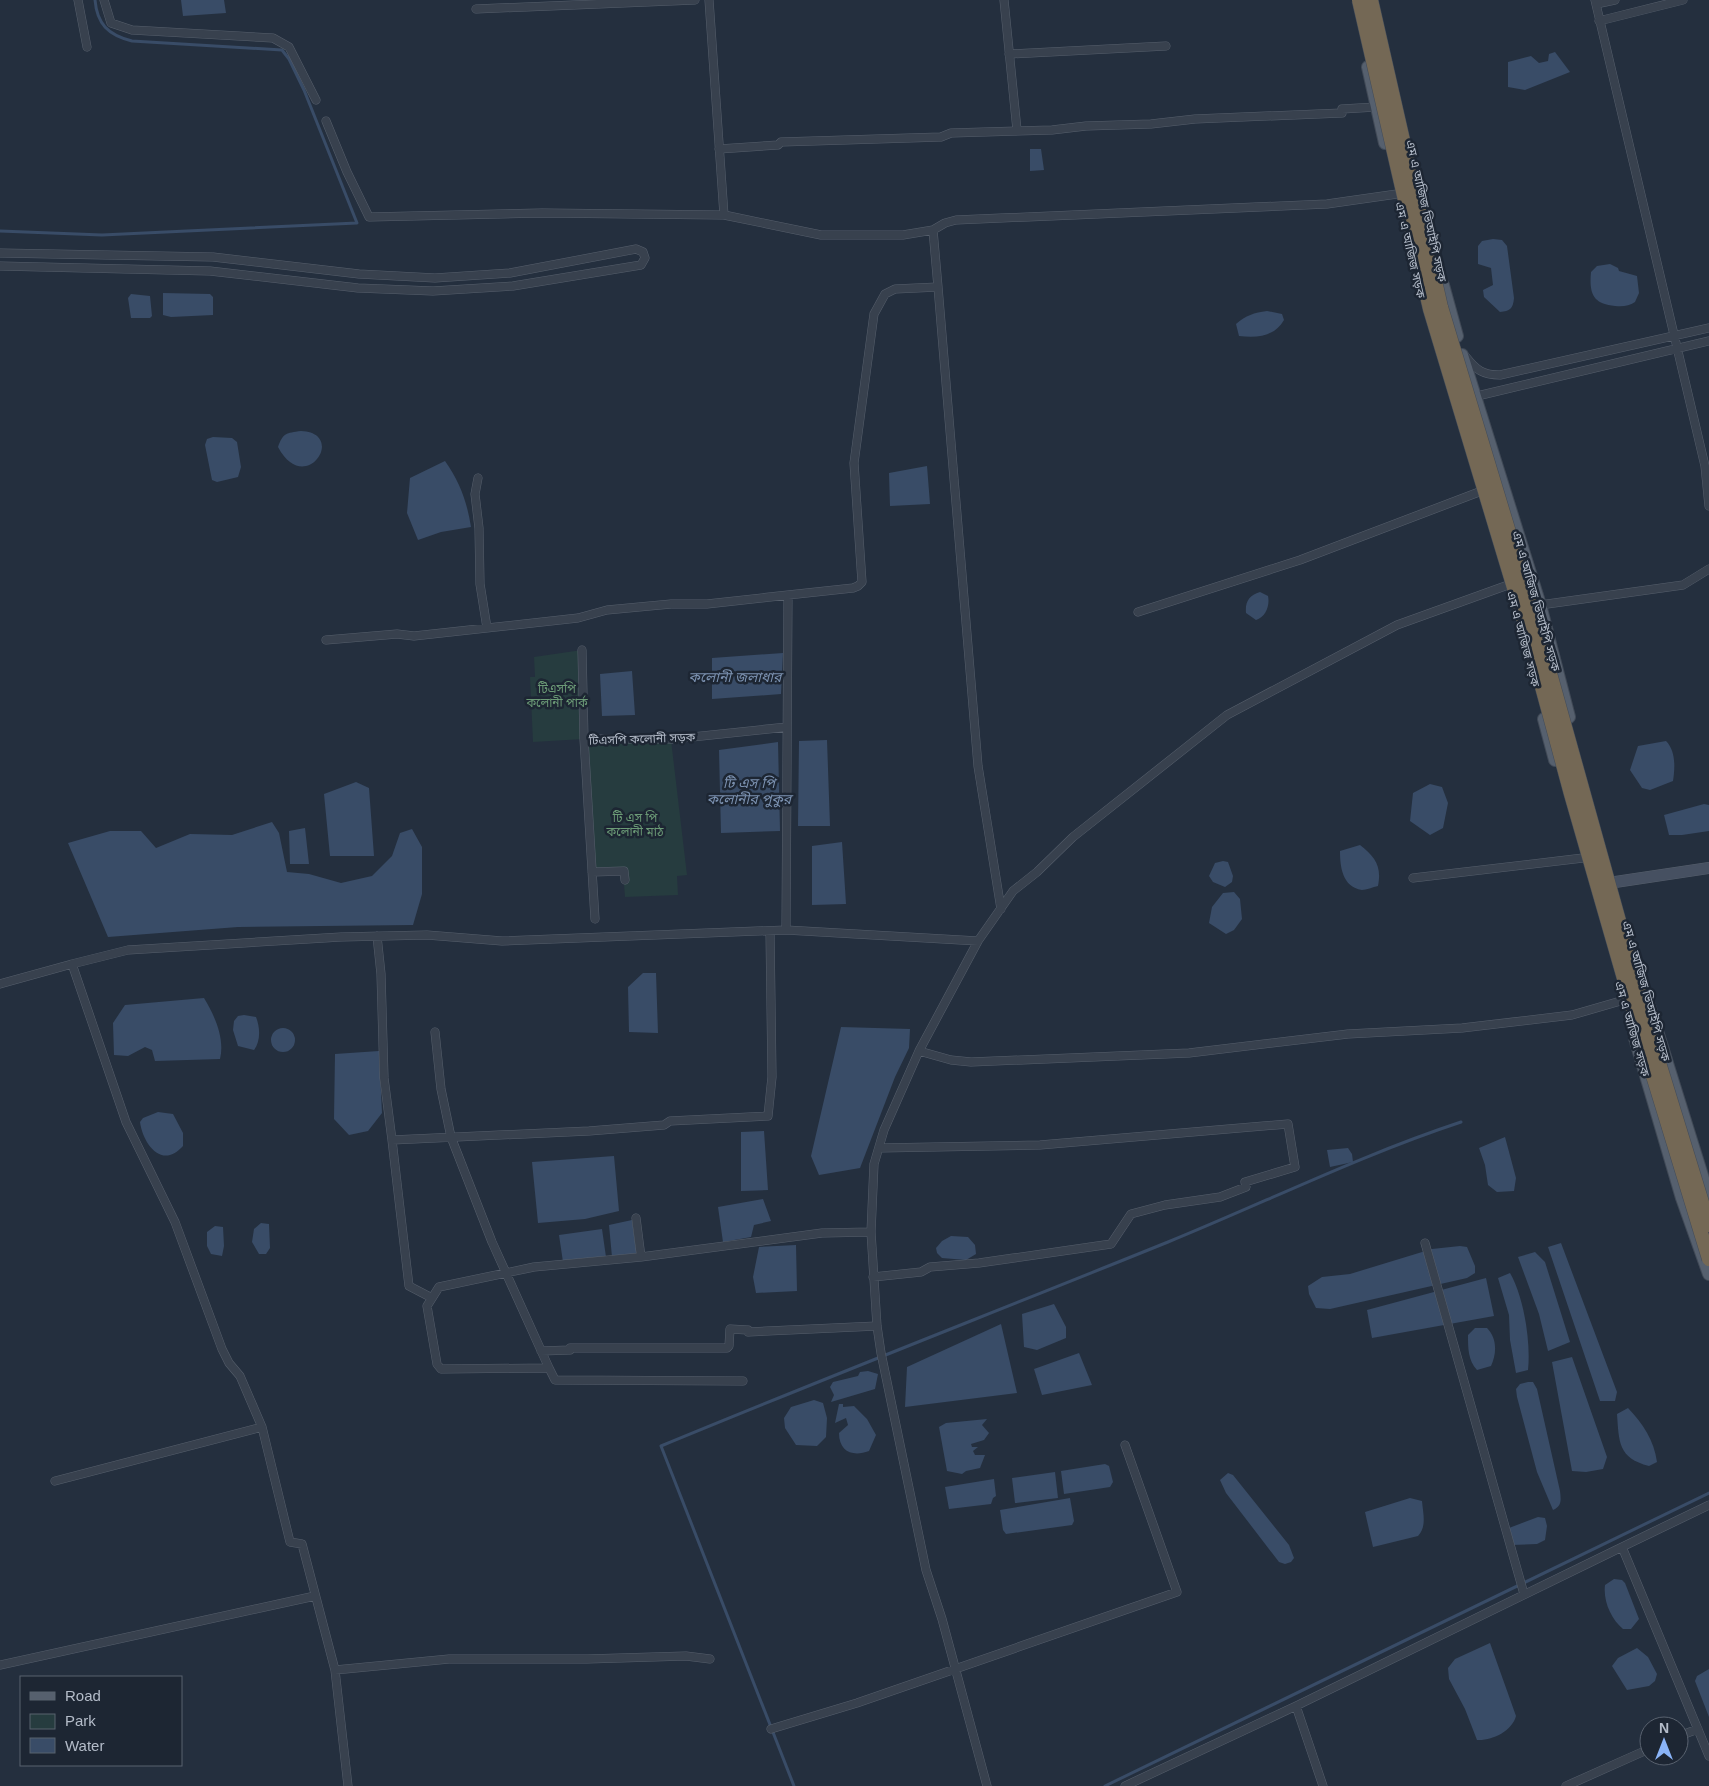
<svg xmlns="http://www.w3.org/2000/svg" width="1709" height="1786" font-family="Helvetica,'Noto Sans Bengali',sans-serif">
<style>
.green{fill:#263c3f}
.water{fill:#394c67}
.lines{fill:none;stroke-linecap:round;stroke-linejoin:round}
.stream{stroke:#394c67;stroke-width:3}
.street-casing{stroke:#565f6c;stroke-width:9}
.secondary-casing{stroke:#565f6c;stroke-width:12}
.primary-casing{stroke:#414a57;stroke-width:14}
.street{stroke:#38414e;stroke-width:8}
.secondary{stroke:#465061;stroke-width:11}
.primary{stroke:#56606e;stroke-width:12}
.highway-bridge-casing{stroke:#434c59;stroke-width:15;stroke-linecap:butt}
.highway-bridge{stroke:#746855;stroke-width:14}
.labels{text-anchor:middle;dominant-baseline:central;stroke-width:5;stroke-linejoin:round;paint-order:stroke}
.street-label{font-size:12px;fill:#b4bcc9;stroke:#1d2633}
.park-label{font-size:12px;fill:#6b9a76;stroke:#1d2633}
.water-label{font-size:14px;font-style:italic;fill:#7c92b1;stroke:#1d2633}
</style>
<rect width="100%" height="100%" fill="#242f3e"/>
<path class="green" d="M582,650L584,739L671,740L687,875L677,876L678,895L625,897L623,872L592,873L584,739L533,742L530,677H535L534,657Z"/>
<path class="water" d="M181,0H224L226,13L183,16Z
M1555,52L1570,72L1525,90L1508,87V62L1531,56L1539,63L1548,61L1549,54Z
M1030,149H1041L1044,170L1030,171Z
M1493,239L1502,240L1507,246L1514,298C1513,309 1510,311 1500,312L1484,297L1483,290L1493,285L1491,268L1478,264V246L1482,241Z
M1610,264L1618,268L1619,271L1637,276L1639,293L1635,302C1629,306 1623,307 1615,306C1593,304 1589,294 1591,272L1597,266Z
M163,293L210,294L213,297V315L171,317L163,315Z
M131,294L150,296L152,316L150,318H131L128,298Z
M1267,311L1282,314L1284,320C1274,337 1257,338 1239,336L1236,324C1246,315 1254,313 1267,311Z
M301,431C348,433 305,498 278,447C283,433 286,433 301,431Z
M213,437L232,438L237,442L241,467L238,477L217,482L212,480L205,445L207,439Z
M445,461C460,482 467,502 471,527L441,532L418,540L407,513L410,478Z
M927,466L930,504L890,506L889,473Z
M1260,592L1268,596C1270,605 1266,617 1256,620L1246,613C1245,602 1249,595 1260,592Z
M783,653L781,694L712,699V658Z
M632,671L635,715L602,716L600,674Z
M827,740L830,826H798L799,741Z
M1666,741C1676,751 1675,768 1673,781L1650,790L1642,788L1630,770L1638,746Z
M778,742L780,831L721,833L719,750Z
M356,782L369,788L374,856H330L324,794Z
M1430,784L1442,787L1448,803L1443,828L1430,835L1410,821L1413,793Z
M1704,804L1709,805V831L1682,835H1669L1664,815Z
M272,822L279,833L287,872L309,874L341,883L372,876L392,856L400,833L412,829L422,847V894L413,925L238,927L108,937L68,843L110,831H141L156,848L190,834L232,835Z
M305,828L309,864H290L289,831Z
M842,842L846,904L812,905V846Z
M1360,845C1375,857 1382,866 1378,886C1373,887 1366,890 1362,890C1342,887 1340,866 1340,851Z
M1223,861L1228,862L1233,876L1232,882L1225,887L1213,882L1209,876L1215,863Z
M1234,892L1240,899L1242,919L1234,930L1226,934L1209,923L1212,907L1223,893Z
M643,973H656L658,1033L629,1032L628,987Z
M204,998C215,1016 225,1039 220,1059L155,1061L152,1050L145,1047L128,1056L114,1055L113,1023L125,1005Z
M244,1015L256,1017C260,1027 261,1041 254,1050L238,1046L233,1030L234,1021L238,1016Z
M841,1027L910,1029L909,1048L895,1077L860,1168L819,1175L811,1156Z
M271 1040a12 12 0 1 1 24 0a12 12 0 1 1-24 0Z
M379,1051L382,1113L368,1131L349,1135L334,1119L335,1054Z
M158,1112L173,1114L183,1133V1146C162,1170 143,1144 140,1122L143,1118Z
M764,1131L768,1190L741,1191V1132Z
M1505,1137L1516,1178L1514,1191L1497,1192L1488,1185L1485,1165L1479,1148Z
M1348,1148L1352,1154L1353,1162L1330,1167L1327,1150Z
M614,1156L619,1211L585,1219L538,1223L532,1162Z
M763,1199L771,1221L754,1225L751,1237L723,1242L718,1207Z
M632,1220L637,1255L612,1257L609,1225Z
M261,1223L269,1224L270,1248L266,1254H259L252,1242L254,1229Z
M215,1226L223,1227L224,1246L222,1256L211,1254L207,1246V1232Z
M602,1229L606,1257L563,1262L559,1235Z
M951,1236L968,1237L975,1245L976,1254L966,1260L942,1258L937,1253L936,1248L942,1241Z
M1561,1243L1617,1392L1615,1401H1600L1548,1247Z
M796,1245L797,1291L756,1293L753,1277L759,1247Z
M1460,1246L1467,1247L1475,1266V1273L1467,1278L1330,1309L1316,1308L1309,1294L1308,1286L1322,1277L1350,1274L1432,1249Z
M1535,1252L1545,1262L1570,1342L1548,1351L1539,1314L1518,1257Z
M1510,1273C1524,1297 1531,1343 1528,1370L1516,1373L1510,1340L1509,1315L1498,1278Z
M1486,1278L1494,1316L1372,1338L1367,1310Z
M1054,1304L1066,1327V1338L1037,1350L1024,1347L1022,1314Z
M1001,1324L1017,1393L905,1407L907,1367Z
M1475,1328H1487C1497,1338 1497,1353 1491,1366L1477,1370C1468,1360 1468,1348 1468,1335Z
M1079,1353L1092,1385L1042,1395L1034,1369Z
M1572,1357L1607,1457L1603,1469L1586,1472L1572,1471L1552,1362Z
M868,1371L878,1374L875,1389L831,1402L834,1395L830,1387L833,1382L858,1376L860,1372Z
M1528,1382H1533L1537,1389L1560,1491C1561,1500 1562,1506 1553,1510L1537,1472L1517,1397L1516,1389L1520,1384Z
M814,1400L823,1403L827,1418L826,1437L817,1446L796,1445L785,1428L784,1418L791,1407Z
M839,1404H843V1407L854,1406L867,1419L876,1435L869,1451C853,1457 839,1452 839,1433L848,1425L846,1418L835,1423Z
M1628,1408C1643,1424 1654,1440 1657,1462L1649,1466C1618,1458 1619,1442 1617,1414Z
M987,1419L982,1425L989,1433L984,1440L971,1444L972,1447H978L973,1451L975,1455H985L980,1468L966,1471L962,1474L947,1471L939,1427L946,1423Z
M1105,1464L1109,1466L1113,1482L1110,1487L1064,1494L1061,1471Z
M1055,1472L1058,1498L1015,1503L1012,1478Z
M1228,1473L1233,1475L1289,1545L1294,1558L1291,1562L1285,1564L1279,1562L1226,1493L1220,1480Z
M994,1479L996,1496L993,1498L991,1504L949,1509L945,1487Z
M1070,1498L1074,1521L1072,1525L1006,1534L1003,1530L1000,1510Z
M1410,1498L1422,1501C1423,1514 1427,1526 1418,1536L1373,1547L1365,1512Z
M1538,1517L1545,1518L1547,1526L1545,1540L1537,1544L1511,1545L1509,1528Z
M1614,1579L1622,1580L1625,1583L1639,1619L1631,1629H1623C1611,1619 1603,1601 1605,1585Z
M1490,1643L1516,1716C1512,1731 1492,1741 1477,1740L1465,1709L1449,1679L1448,1668L1455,1659Z
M1637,1648L1648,1657L1657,1674L1655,1681L1649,1686L1627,1690L1612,1666L1618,1658Z
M1709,1669V1717L1695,1681L1697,1676Z"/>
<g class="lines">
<path class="stream" d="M0,231L102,235L357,223L304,90L289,59L282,50L132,41C108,35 97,24 95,0
M794,1786L661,1446C830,1376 1000,1310 1168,1242C1266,1202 1361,1155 1461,1122
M1105,1786L1709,1493"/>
<defs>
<path id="street" d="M78,0L87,47
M104,0L111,23L132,30L273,38L289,47L316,100
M1004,0L1017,130
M1595,0L1705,466L1709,506
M1596,4L1615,0
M476,9L695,0
M1599,21L1683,0
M1009,54L1166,46
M326,121L347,172L369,217L542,213L724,215L709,0
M719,149L778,145L781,142L941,137L951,133L1052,130L1086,126L1151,124L1195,119L1342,113V109L1376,107
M724,215L821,235H903L933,230
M0,253L213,257L359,274L435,278L510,273L636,249L643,252L645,258L641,265L513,286L433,291L358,288L210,271L0,266
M938,287L978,766L1001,909
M1466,357C1476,370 1483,375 1500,375L1709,328
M1473,397L1709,341
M478,478L475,494L479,528L480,584L487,628
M1540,605L1683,585L1709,569
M1138,612L1300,560L1479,492
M326,640L397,634L414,636L578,618L607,610L671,604H707L788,595
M582,650L584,739
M592,872L624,871L625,880
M1413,878L1583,858
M595,919L584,739H673L787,727
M786,930L788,595L853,588L858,586L862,582L854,463L874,314L885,294L895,289L938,287L933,230L945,223L956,220L1327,204L1397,194
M377,936L381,974L384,1078L392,1140
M978,941L919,1051L884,1130L874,1164L871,1232L877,1326L881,1353L926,1570L942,1619L987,1786
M72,964L128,950L341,937L427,935L502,941L786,930L978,941L1013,891L1037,872L1073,837L1227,715L1397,625L1508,585
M0,984L72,964L126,1122L175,1222L222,1349L229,1363L240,1376L262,1427L290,1542L302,1544L335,1670L348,1786
M435,1032L441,1089L451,1137L492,1242L549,1368
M919,1051L951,1060L971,1062L1189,1053L1348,1034L1462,1028L1572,1015L1624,1000
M636,1218L641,1257
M1425,1243L1524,1594
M873,1277L921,1272L930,1267L979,1263L1111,1244L1131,1214L1165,1205L1220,1197L1246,1187L1245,1182L1295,1167L1288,1124L1040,1145L879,1148
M432,1298L409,1286L392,1140L589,1131L664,1125L670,1121L768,1116L772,1077L770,931
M541,1351L570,1350V1348H727L729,1346L730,1329L748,1330V1332L877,1326
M743,1381L555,1380L549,1368L441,1369L437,1364L427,1306L439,1287L534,1267L641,1257L822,1233L871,1232
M55,1481L262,1427
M1622,1547L1709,1505
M0,1665L315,1596
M335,1670L449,1659H587L686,1656L710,1659
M1296,1706L1323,1786
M771,1729L857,1703L1177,1592L1125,1445
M1679,1736L1698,1729
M1125,1786L1296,1706L1622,1547L1709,1756
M1566,1786L1649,1749"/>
<path id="secondary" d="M1602,884L1709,868"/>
<path id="primary" d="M1368,67L1385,143
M1443,285L1457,336
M1462,355L1540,605L1569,717
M1544,719L1555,760
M1647,999L1709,1198
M1635,1038L1682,1198L1709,1274"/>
</defs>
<use href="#street" class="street-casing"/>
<use href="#secondary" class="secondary-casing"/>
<use href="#primary" class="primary-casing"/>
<use href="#street" class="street"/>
<use href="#secondary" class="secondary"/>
<use href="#primary" class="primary"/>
<defs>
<path id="highway-bridge" d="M1359,0L1430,309L1527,631L1571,794L1636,1020L1709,1259
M1371,0L1441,307L1531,605L1653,1043L1709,1225"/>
</defs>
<use href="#highway-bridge" class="highway-bridge-casing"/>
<use href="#highway-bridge" class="highway-bridge"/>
</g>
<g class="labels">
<g class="street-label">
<text transform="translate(1426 211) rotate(77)">এম এ আজিজ ভিআইপি সড়ক</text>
<text transform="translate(1410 250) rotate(77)">এম এ আজিজ সড়ক</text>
<text transform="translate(1536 601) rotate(74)">এম এ আজিজ ভিআইপি সড়ক</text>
<text transform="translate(1523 639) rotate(75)">এম এ আজিজ সড়ক</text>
<text transform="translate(642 739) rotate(-2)">টিএসপি কলোনী সড়ক</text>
<text transform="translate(1646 991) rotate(74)">এম এ আজিজ ভিআইপি সড়ক</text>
<text transform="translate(1632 1029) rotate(74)">এম এ আজিজ সড়ক</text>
</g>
<g class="park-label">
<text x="557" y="689">টিএসপি<tspan x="557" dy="14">কলোনী পার্ক</tspan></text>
<text x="635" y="818">টি এস পি<tspan x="635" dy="14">কলোনী মাঠ</tspan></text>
</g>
<g class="water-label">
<text x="735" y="677">কলোনী জলাধার</text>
<text x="749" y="783">টি এস পি<tspan x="749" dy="16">কলোনীর পুকুর</tspan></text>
</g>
</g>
<rect x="20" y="1676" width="162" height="90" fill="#1d2633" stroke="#59626f"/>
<rect x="30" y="1692" width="25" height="8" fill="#56606e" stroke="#59626f"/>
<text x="65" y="1701" font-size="15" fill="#b4bcc9">Road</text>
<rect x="30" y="1714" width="25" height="15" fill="#263c3f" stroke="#59626f"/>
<text x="65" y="1726" font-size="15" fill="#b4bcc9">Park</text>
<rect x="30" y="1738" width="25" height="15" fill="#394c67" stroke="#59626f"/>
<text x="65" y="1751" font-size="15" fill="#b4bcc9">Water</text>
<g transform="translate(1664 1741)"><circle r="24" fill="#1d2633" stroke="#59626f"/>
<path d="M0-4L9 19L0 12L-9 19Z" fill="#8ab4f8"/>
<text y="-8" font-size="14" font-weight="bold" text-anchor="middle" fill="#b4bcc9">N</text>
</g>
</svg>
